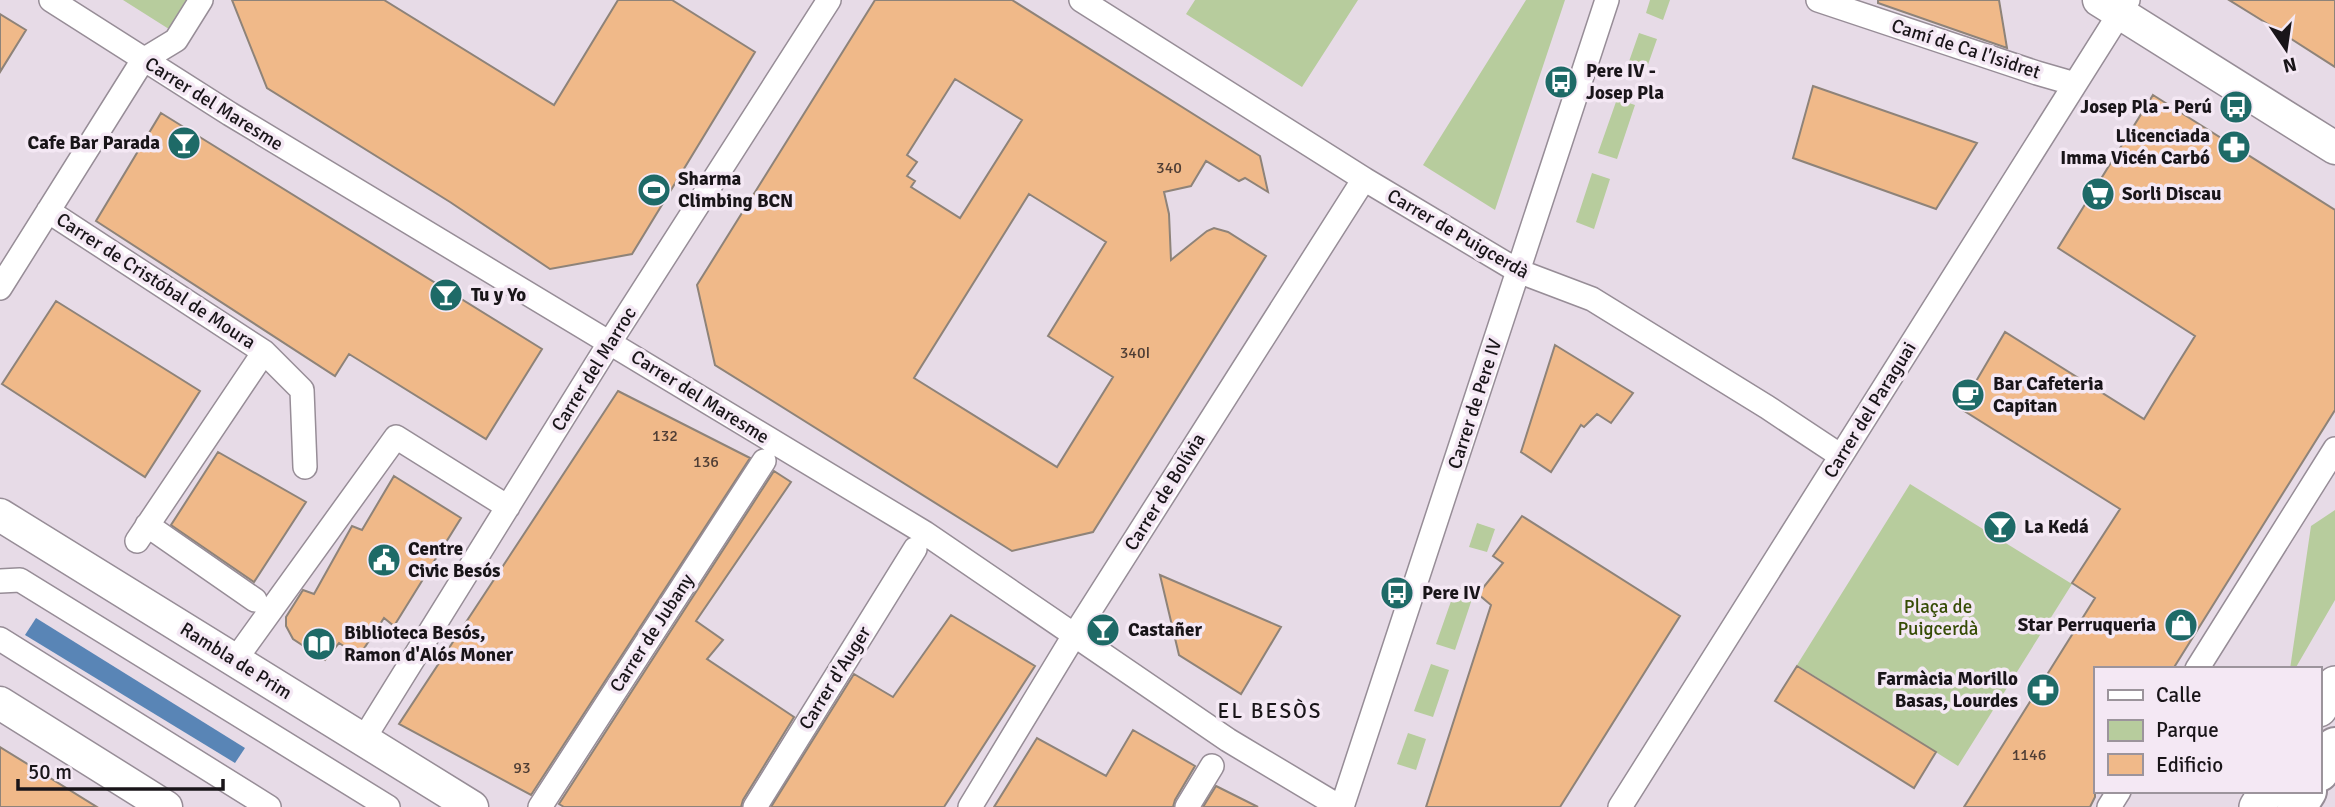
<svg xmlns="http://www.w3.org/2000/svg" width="2335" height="807" font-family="Signika,sans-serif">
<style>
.green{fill:#b7cc9d}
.water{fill:#5985b6}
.building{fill:#f0b989;stroke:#8e8379;stroke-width:2;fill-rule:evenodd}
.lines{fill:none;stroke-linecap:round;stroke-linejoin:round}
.street-casing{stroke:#978d97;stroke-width:26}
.secondary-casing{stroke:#978d97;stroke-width:35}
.primary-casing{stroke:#978d97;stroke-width:38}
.highway-casing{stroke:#978d97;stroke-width:42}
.street{stroke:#fff;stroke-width:23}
.secondary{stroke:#fff;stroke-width:32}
.primary{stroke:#fff;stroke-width:35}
.highway{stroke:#fff;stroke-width:38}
.labels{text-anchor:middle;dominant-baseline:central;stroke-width:7;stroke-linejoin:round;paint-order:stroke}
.number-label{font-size:16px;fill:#4f3e35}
.street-label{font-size:19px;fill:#191519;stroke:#f4e8f4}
.poi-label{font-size:19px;font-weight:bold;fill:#191519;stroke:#f4e8f4;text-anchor:start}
.park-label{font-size:19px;fill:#364c05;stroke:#f4e8f4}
.neighbourhood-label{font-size:21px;letter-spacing:2px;fill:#191519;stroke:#f4e8f4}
</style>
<rect width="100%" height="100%" fill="#e7dbe7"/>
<path class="green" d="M123,0H192L172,31Z
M1195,0H1358L1302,87L1186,14Z
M1526,0H1565L1495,210L1423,165Z
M1650,0H1670L1663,20L1646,13Z
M1639,33L1657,39L1644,76L1626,70Z
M1617,99L1635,105L1617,159L1598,153Z
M1592,173L1610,179L1594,229L1576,222Z
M1910,484L2072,584L1958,766L1797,665Z
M2335,510V600L2295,669H2290L2311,526Z
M1477,523L1495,529L1487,552L1469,547Z
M1456,587L1474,593L1455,650L1436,644Z
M1431,664L1449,670L1433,717L1414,711Z
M1408,733L1426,739L1416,770L1397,764Z"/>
<path class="water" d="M36,618L245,748L235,763L25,635Z"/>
<path class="building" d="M232,0H384L554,105L618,0H672L755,52L632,254L550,269L450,202L267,88Z
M875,0H1012L1260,156L1268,192L1245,178L1239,181L1206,161L1191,186L1164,192L1169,214L1171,260L1207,231L1214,228L1228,232L1266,256L1093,532L1012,551L715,365L697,285ZM955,79L1022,120L960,218L911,187L915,181L907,176L917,162L907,155ZM1029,194L1106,242L1048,336L1113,377L1057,467L914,378Z
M1878,0H1999L2007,48L1878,3Z
M2229,0H2335V67L2271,26Z
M0,14L26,30L0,72Z
M1813,86L1977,143L1936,209L1793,158Z
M2153,95L2335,210V410L2173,669H2095V797L2090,807H1964L2095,598L2072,583L2120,509L1958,407L1968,395L2005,332L2144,419L2170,376L2195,336L2058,248Z
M161,113L542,349L486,439L349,354L335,376L96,221Z
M56,301L200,391L145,477L2,384Z
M1555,345L1633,393L1611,423L1597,414L1584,427L1581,425L1551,472L1521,452Z
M618,391L750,458L531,795L399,724Z
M218,452L306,502L254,582L171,525Z
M774,471L791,482L696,621L723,640L707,659L794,717L743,800L741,807H564L559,804Z
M394,476L461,518L394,626L384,618L359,656L339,643L325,660L293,639L286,626V617L303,590L314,594L352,526L362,530Z
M1522,516L1680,616L1560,807H1426L1491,605L1478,594L1503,563L1493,556Z
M1160,575L1281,627L1241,694L1179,655Z
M951,615L1035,666L944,807H771L854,674L893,697Z
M1797,666L1936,752L1914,788L1775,701Z
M1133,730L1195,766L1175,800L1173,807H994L1037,738L1106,776Z
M0,747L97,807H0Z
M1216,786L1258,807H1203Z"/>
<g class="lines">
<defs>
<path id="street" d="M51,0L230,114L925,533L1228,740L1340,807
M1081,0L1364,179L1518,271L1592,299L1767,407L1841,456
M1818,0L2037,73L2075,84
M48,211L264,352L302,390L305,467
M0,288L143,60L176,40L201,0
M147,525L255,600
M137,541L264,352
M0,581L20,580L388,807
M0,639L269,807
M243,649L396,437L508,507
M2197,669L2335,449
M363,740L610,342L829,0
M540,807L764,461
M755,807L915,549
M970,807L1075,634L1364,179
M1187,807L1212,766
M1342,807L1607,0
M1620,807L2128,0
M2109,807L2119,791"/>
<path id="secondary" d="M2099,0L2335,148
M0,515L472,807
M0,703L166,807"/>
<path id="primary" d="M2319,709L2335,684
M2257,807L2267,791"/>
<path id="highway" d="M2319,772L2335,747
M2297,807L2307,791"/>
</defs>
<use href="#street" class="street-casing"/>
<use href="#secondary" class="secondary-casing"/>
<use href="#primary" class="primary-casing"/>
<use href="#highway" class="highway-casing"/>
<use href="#street" class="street"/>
<use href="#secondary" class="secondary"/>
<use href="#primary" class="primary"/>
<use href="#highway" class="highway"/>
</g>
<defs>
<symbol id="bus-disc" viewBox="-11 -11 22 22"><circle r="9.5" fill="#1e6a67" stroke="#f4e8f4"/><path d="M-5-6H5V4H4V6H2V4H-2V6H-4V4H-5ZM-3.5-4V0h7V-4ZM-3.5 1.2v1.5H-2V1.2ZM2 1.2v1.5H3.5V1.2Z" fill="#fff"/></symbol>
<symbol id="bar-disc" viewBox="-11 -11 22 22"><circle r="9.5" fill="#1e6a67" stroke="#f4e8f4"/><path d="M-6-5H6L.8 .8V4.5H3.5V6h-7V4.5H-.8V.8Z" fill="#fff"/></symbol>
<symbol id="pharmacy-disc" viewBox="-11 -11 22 22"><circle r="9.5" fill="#1e6a67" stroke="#f4e8f4"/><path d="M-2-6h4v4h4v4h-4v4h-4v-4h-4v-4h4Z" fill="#fff"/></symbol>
<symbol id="stadium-disc" viewBox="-11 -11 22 22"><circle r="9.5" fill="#1e6a67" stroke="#f4e8f4"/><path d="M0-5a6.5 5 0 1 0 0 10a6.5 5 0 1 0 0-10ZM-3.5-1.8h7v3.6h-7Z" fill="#fff"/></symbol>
<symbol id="supermarket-disc" viewBox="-11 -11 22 22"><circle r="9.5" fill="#1e6a67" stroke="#f4e8f4"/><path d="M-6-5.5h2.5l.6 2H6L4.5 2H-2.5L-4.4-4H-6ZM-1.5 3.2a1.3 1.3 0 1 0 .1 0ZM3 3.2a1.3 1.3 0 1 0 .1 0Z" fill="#fff"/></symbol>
<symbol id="cafe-disc" viewBox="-11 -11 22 22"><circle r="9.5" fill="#1e6a67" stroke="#f4e8f4"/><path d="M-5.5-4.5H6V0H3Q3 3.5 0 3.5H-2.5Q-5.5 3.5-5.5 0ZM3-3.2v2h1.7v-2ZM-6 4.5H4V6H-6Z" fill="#fff"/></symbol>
<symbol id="civic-disc" viewBox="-11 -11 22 22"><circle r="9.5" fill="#1e6a67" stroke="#f4e8f4"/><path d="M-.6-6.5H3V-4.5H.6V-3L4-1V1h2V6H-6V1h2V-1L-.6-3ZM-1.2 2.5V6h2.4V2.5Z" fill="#fff"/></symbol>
<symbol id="shop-disc" viewBox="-11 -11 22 22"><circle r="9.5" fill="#1e6a67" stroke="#f4e8f4"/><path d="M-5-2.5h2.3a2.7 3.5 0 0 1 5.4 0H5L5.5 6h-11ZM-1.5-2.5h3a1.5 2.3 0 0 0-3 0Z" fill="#fff"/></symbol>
<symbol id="library-disc" viewBox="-11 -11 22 22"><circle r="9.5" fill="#1e6a67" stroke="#f4e8f4"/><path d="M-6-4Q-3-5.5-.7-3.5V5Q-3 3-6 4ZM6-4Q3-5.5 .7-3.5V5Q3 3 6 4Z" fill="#fff"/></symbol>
</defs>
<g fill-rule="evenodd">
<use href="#bus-disc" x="1542" y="63" width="38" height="38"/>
<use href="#bus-disc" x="2217" y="88" width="38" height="38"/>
<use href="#bar-disc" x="165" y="124" width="38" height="38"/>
<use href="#pharmacy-disc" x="2215" y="128" width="38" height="38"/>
<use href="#stadium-disc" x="635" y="171" width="38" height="38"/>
<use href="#supermarket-disc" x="2079" y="175" width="38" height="38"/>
<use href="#bar-disc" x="427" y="276" width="38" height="38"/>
<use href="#cafe-disc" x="1949" y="376" width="38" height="38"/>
<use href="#bar-disc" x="1981" y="508" width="38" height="38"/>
<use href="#civic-disc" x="365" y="541" width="38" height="38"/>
<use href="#bus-disc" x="1378" y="574" width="38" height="38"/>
<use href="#shop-disc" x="2162" y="606" width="38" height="38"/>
<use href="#bar-disc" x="1084" y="611" width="38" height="38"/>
<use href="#library-disc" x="300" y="625" width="38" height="38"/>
<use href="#pharmacy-disc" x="2024" y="671" width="38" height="38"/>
</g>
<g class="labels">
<g class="number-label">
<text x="1169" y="168">340</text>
<text x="1135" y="353">340I</text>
<text x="665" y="436">132</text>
<text x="706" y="462">136</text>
<text x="2029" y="755">1146</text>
<text x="522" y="768">93</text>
</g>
<g class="street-label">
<text transform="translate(1966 49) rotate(18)">Camí de Ca l'Isidret</text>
<text transform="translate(214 104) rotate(32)">Carrer del Maresme</text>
<text transform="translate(1458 234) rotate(30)">Carrer de Puigcerdà</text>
<text transform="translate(156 281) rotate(33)">Carrer de Cristóbal de Moura</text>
<text transform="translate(594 369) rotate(-58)">Carrer del Marroc</text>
<text transform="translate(700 397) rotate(32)">Carrer del Maresme</text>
<text transform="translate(1475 404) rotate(-72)">Carrer de Pere IV</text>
<text transform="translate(1870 410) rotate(-58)">Carrer del Paraguai</text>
<text transform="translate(1165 492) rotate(-58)">Carrer de Bolívia</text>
<text transform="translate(652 633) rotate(-57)">Carrer de Jubany</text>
<text transform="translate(236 661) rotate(32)">Rambla de Prim</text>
<text transform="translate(835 678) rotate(-58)">Carrer d'Auger</text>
</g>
<g class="poi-label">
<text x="1586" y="71">Pere IV -<tspan x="1586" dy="22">Josep Pla</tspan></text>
<text x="2212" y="107" text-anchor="end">Josep Pla - Perú</text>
<text x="2210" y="136" text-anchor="end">Llicenciada<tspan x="2210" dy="22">Imma Vicén Carbó</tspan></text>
<text x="160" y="143" text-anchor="end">Cafe Bar Parada</text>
<text x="678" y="179">Sharma<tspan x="678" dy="22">Climbing BCN</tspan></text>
<text x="2122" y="194">Sorli Discau</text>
<text x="471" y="295">Tu y Yo</text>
<text x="1993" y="384">Bar Cafeteria<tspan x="1993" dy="22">Capitan</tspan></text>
<text x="2024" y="527">La Kedá</text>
<text x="408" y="549">Centre<tspan x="408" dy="22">Civic Besós</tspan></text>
<text x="1422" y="593">Pere IV</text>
<text x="2156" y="625" text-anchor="end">Star Perruqueria</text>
<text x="1128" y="630">Castañer</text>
<text x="344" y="633">Biblioteca Besós,<tspan x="344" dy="22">Ramon d'Alós Moner</tspan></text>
<text x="2018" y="679" text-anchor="end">Farmàcia Morillo<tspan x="2018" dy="22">Basas, Lourdes</tspan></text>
</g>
<g class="park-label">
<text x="1938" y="607">Plaça de<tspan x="1938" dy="22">Puigcerdà</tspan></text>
</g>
<g class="neighbourhood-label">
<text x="1270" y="711">EL BESÒS</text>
</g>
</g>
<rect x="2094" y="667" width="228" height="126" fill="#f4e8f4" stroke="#9c949c" stroke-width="2"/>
<rect x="2108" y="690" width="35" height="10" fill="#ffffff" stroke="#9c949c" stroke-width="2"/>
<text x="2156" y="702" font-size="21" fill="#191519">Calle</text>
<rect x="2108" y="720" width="35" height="21" fill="#b7cc9d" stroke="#9c949c" stroke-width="2"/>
<text x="2156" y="737" font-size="21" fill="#191519">Parque</text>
<rect x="2108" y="754" width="35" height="21" fill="#f0b989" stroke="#9c949c" stroke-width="2"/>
<text x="2156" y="772" font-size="21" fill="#191519">Edificio</text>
<g transform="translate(2286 49) rotate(167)" stroke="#f4e8f4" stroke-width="5" paint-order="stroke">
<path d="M0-5L12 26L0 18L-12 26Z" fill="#191519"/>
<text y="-10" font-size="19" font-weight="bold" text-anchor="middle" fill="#191519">N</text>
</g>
<path d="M18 779v10h205v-10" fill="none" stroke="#191519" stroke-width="3.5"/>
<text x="28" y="779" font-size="21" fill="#191519" stroke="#f4e8f4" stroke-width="5" paint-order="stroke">50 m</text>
</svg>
